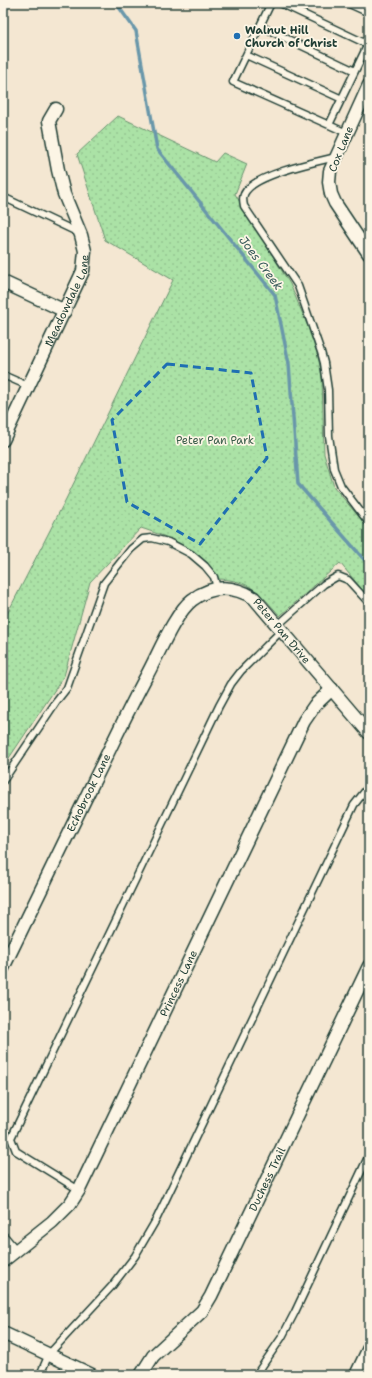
<svg xmlns="http://www.w3.org/2000/svg" width="372" height="1378" font-family="'Shantell Sans',sans-serif">
<style>
.park{fill:url(#park-dots);stroke:#65906d}
.lines{fill:none;stroke-linecap:round;stroke-linejoin:round}
.stream{stroke:#6997aa;stroke-width:3.5}
.lane-casing{stroke:#1f3d34;stroke-width:9}
.street-casing{stroke:#1f3d34;stroke-width:15}
.lane{stroke:#fcf5e5;stroke-width:6}
.street{stroke:#fcf5e5;stroke-width:12}
.marked{fill:none;stroke:#1f6fb2;stroke-width:3;stroke-dasharray:8 5;stroke-linejoin:round}
.poi-dot{fill:#1f6fb2;stroke:#fcf5e5;stroke-width:1.5}
.labels{text-anchor:middle;dominant-baseline:central;stroke-width:3.5;stroke-linejoin:round;paint-order:stroke}
.poi-label{font-size:11px;font-weight:bold;fill:#1f3d34;stroke:#fcf5e5;text-anchor:start}
.street-label{font-size:11px;fill:#1f3d34;stroke:#fcf5e5}
.park-label{font-size:11px;fill:#3b5e4b;stroke:#fcf5e5}
.water-label{font-size:12px;font-style:italic;fill:#385b5b;stroke:#fcf5e5}
</style>
<defs>
<pattern id="park-dots" width="8" height="8" patternUnits="userSpaceOnUse"><rect width="8" height="8" fill="#abe2a6"/><path d="M2 2h.1M6 6h.1" fill="none" stroke="#93c390" stroke-width="1.8" stroke-linecap="round"/></pattern>
</defs>
<rect width="100%" height="100%" fill="#f4e7d2"/>
<filter id="ink" filterUnits="userSpaceOnUse"><feTurbulence type="fractalNoise" baseFrequency=".025" numOctaves="2"/><feDisplacementMap in="SourceGraphic" scale="8" xChannelSelector="R" yChannelSelector="G"/><feConvolveMatrix kernelMatrix="1 2 1 2 8 2 1 2 1" color-interpolation-filters="sRGB"/></filter>
<g filter="url(#ink)">
<path class="park" d="M118,116L215,162L223,153L247,164L235,194L290,284L307,324L318,356L322,377L324,454L334,487L369,529V598L340,563L280,616C260,593 250,580 218,579C214,573 210,566 205,561C190,545 162,535 141,528L90,582L64,676L3,767V622L66,499L173,280L105,240L77,154Z"/>
<g class="lines">
<path class="stream" d="M116,3L136,31L157,149L275,295L289,364L298,484L369,565"/>
<defs>
<path id="lane" d="M271,3L233,82L329,125L369,42
M280,3L369,45
M347,3L369,13
M260,26L355,71
M246,55L342,99
M329,125L347,133
M336,157C315,162 258,174 246,191C242,196 243,201 244,206L298,286L321,352L324,363L328,390L329,436L334,469L341,486L369,523
M3,197L79,233
M3,375L28,386
M278,625L324,584L338,576L348,580L369,603
M3,781L56,702L67,688L104,583L131,549L143,539L152,538L168,542L191,554L205,566L214,577L217,588
M79,1190L16,1151L11,1138L219,706L231,684L241,671L282,630
M40,1375L49,1354L112,1286L135,1256L156,1220L354,805L369,786
M256,1375L282,1337L295,1312L369,1155"/>
<g id="street">
<path d="M369,85L330,171L329,182L331,194L335,203L369,254"/>
<path d="M3,282L65,311"/>
<path id="s1" d="M3,440L83,271L85,251L81,235L64,194L58,170L49,121L56,109"/>
<path id="s2" d="M3,968C33,906 63,845 93,783C111,747 128,710 147,675C158,655 175,613 192,600C212,585 233,585 254,598L369,733"/>
<path d="M3,1239L14,1252"/>
<path id="s3" d="M3,1261L52,1222L70,1204L79,1190L304,721L315,705L332,689"/>
<path d="M3,1333L92,1375"/>
<path id="s4" d="M141,1375L153,1356L202,1311L211,1296L369,966"/>
<path d="M356,1375L369,1348"/>
</g>
</defs>
<use href="#lane" class="lane-casing"/>
<use href="#street" class="street-casing"/>
<use href="#lane" class="lane"/>
<use href="#street" class="street"/>
</g>
</g>
<path class="marked" d="M167,364L251,373L267,458L200,544L127,502L112,420Z"/>
<circle class="poi-dot" cx="237" cy="36" r="4"/>
<g class="labels">
<g class="poi-label">
<text x="245" y="30">Walnut Hill<tspan x="245" dy="13">Church of Christ</tspan></text>
</g>
<g class="street-label">
<text transform="translate(341 149) rotate(-68)">Cox Lane</text>
<text stroke="none"><textPath href="#s1" startOffset="154">Meadowdale Lane</textPath></text>
<text stroke="none"><textPath href="#s2" startOffset="524">Peter Pan Drive</textPath></text>
<text stroke="none"><textPath href="#s2" startOffset="195">Echobrook Lane</textPath></text>
<text stroke="none"><textPath href="#s3" startOffset="334">Princess Lane</textPath></text>
<text stroke="none"><textPath href="#s4" startOffset="236">Duchess Trail</textPath></text>
</g>
<g class="park-label">
<text x="215" y="440">Peter Pan Park</text>
</g>
<g class="water-label">
<text transform="translate(261 263) rotate(53)">Joes Creek</text>
</g>
</g>
<rect width="372" height="1378" fill="none" stroke="#fcf5e5" stroke-width="16"/>
<rect x="8" y="8" width="356" height="1362" fill="none" stroke="#1f3d34" stroke-width="1.5" filter="url(#ink)"/>
</svg>
